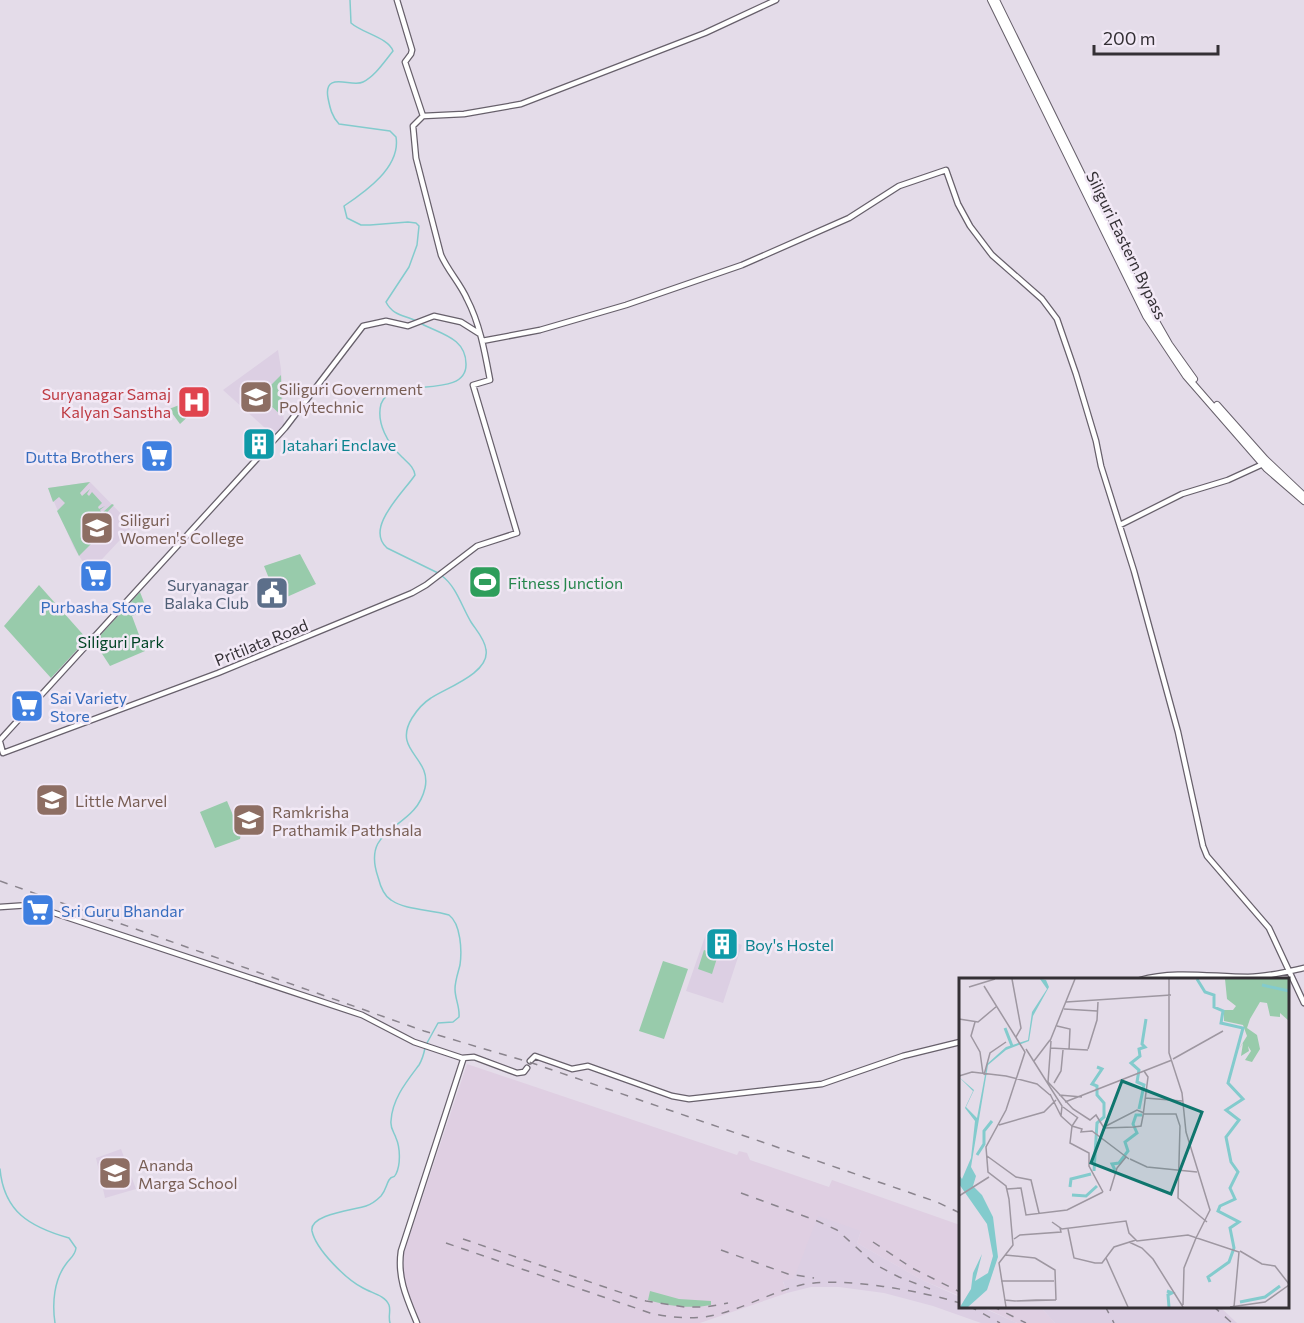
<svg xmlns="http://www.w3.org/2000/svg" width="1304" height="1323" font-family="Commissioner,sans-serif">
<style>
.industrial{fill:#dfcfe2}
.built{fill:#dccfe3}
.green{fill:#98cbab}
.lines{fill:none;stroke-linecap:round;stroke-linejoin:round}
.stream{stroke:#83cbcd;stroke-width:1.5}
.tertiary-casing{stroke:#67606b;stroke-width:7}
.primary-casing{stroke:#67606b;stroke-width:8}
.tertiary{stroke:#fff;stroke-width:4.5}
.primary{stroke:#fff;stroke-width:6}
.rail{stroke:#8a848d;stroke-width:1.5;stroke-dasharray:8 8;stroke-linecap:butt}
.labels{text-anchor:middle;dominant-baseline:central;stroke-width:5;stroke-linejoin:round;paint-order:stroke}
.street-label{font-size:16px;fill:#343035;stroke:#f2e9f6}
.education-label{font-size:16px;fill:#785e54;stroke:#f2e9f6;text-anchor:start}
.health-label{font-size:16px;fill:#be3a42;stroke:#f2e9f6;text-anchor:end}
.culture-label{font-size:16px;fill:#0d838f;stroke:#f2e9f6;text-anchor:start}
.shop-label{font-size:16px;fill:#366cbe;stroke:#f2e9f6;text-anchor:start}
.leisure-label{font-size:16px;fill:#27864d;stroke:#f2e9f6;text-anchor:start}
.service-label{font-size:16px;fill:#4e5e75;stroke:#f2e9f6;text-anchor:end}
.park-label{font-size:16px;fill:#004325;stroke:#f2e9f6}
.inset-river{fill:none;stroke:#83cbcd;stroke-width:3}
.inset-road{fill:none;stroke:#9e97a1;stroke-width:1.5}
.view{fill:#0f766e;fill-opacity:0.15;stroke:#0f766e;stroke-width:3}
.inset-edge{fill:none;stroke:#343035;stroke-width:3}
</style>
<rect width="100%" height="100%" fill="#e4dce9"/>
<path class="industrial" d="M467,1064L737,1155L739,1151L747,1153L750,1160L829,1187L832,1180L960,1225V1296L924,1281L857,1243L861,1231L794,1278L783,1282L787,1293L700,1323H421L406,1287L403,1274L404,1253Z
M983,1307H1044L1043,1310L1055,1323H1017Z"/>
<path class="built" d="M278,350L281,369L284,426L274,436L223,390Z
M90,482L133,526L91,571L85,565L74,548L48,488Z
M707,931L742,945L723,1003L686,991Z
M121,1149L136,1189L105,1198L96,1158Z
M818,1216L861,1231L857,1243L924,1281L960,1297V1306L981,1307L1017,1323H981L933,1306L884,1293L839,1287H811L787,1293L783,1281L794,1278Z
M1044,1306L1220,1307L1237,1323H1055L1043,1310Z"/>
<path class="green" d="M281,375L282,416L269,404L268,388Z
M187,402L195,410L180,424L169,409Z
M90,482L80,493L82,496L90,489L87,494L89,496L92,492L102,503L98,507L99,509L105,506L100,510L102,513L112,504L114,505L97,523L105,530L79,556L57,511L65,503L59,497L53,502L48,488Z
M300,554L316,584L280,600L277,589H275L273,585L276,583L274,580L270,581L264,566Z
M39,585L87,639L51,678L4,626Z
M140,592L147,610L132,616L145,651L110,666L95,643L96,640Z
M227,801L241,834L240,839L215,848L200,812Z
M704,950L718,955L712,974L698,969Z
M663,961L688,969L664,1039L639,1031Z
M650,1291L679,1299L711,1301V1305C690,1309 668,1306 648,1300Z"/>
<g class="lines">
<path class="stream" d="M350,0L351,23C362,33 389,38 393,51C384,62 375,76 363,82C352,88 323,70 328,98C330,108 332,117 339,124L390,131L396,137C401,167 365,192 344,206L347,218L361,225H370L408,222L416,223L419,226L417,245L409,267L386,302C393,316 405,315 418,322
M422,324C441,334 466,338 466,364C467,401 390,375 381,404C376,423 388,444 402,457C408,463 414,467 415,475C404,492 364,528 387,548L438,573
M427,1043L438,1023L453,1022L459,1017C460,1007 455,999 455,989C455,981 458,973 460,965C462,951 461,924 449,915C431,909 407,911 391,900C384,896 380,885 378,877C360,824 415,832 425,788C432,757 392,751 412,718C417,710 423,703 431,698C446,688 490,673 486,650C485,639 476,630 471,622C462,607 456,586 442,576
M0,1169C4,1212 30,1227 69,1238L76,1248C75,1256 70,1258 66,1264C54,1280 52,1303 55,1323
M390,1323C388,1317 391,1310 389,1305C385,1295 371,1293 363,1288C347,1280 316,1250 312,1231C309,1214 355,1210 366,1206C372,1204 377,1200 381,1196C386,1190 386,1185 389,1180C393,1174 393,1180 396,1174C401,1164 400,1147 396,1138C394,1132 390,1128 391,1121C392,1099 407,1081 419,1065C422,1060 424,1053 425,1048"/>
<defs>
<path id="tertiary" d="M397,0L412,50L411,54L405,62L423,116
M482,341L540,330L626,305L742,265L849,218L899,186L946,170L958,204L970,226L992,255L1042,299L1057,319L1076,374L1096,441L1101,466L1134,571L1178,732L1203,846L1207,856L1269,928L1304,1003
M1120,525L1182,494L1228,480L1263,464
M0,740L285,428L363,326L386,321L408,326L434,316L461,322L480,334
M0,742L3,753L218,673L412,593L426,585L477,546L517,533L473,385L490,380C485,353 480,324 467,299C460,283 448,271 441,255L416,158L413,126L423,116L464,114L521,104L705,33L776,0
M0,907L30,905L362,1015L414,1042L462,1058L474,1057L517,1073L524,1072L527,1068
M1140,980C1174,970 1213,977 1248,977C1267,977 1286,972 1304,968
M530,1061L535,1056L572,1069L588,1066L672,1096L689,1099L822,1084L903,1056L960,1042
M417,1323C407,1299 397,1278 401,1251L463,1060"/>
<path id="primary" d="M991,0L1146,316L1186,376L1267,469L1304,501
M996,0L1141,295L1169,344L1194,379
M1217,405L1265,459L1304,496"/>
</defs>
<use href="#tertiary" class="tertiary-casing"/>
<use href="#primary" class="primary-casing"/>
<use href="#tertiary" class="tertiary"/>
<use href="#primary" class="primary"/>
<path class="rail" d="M0,881L424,1031L532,1063L937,1202L960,1213
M741,1193L815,1220L837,1230L876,1265L899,1277L930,1289
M463,1239L646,1301L685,1307H706L728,1303
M873,1242L912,1268L960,1292
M446,1243L650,1313C668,1317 686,1319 705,1317C738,1312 768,1293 801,1285C841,1276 921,1291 960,1303
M721,1250L788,1274L814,1278
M969,1306L1000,1323
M992,1306L1026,1323
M1105,1306L1114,1323
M1213,1306L1232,1323"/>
</g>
<defs>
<symbol id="university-square" viewBox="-11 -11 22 22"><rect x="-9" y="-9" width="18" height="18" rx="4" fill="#8d6e63" stroke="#f2e9f6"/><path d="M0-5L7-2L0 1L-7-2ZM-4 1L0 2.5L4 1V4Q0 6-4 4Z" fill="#fff"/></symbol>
<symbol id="hospital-square" viewBox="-11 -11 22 22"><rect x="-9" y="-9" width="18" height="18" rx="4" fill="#e0444e" stroke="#f2e9f6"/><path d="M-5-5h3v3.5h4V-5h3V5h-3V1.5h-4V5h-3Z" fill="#fff"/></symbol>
<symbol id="building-square" viewBox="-11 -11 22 22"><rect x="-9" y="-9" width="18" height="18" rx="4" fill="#0f9aa8" stroke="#f2e9f6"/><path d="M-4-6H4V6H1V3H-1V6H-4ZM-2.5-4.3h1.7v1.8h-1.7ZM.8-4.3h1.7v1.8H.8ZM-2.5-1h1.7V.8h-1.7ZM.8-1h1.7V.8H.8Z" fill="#fff"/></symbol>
<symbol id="supermarket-square" viewBox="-11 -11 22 22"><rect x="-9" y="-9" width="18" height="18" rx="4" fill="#3f7fe0" stroke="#f2e9f6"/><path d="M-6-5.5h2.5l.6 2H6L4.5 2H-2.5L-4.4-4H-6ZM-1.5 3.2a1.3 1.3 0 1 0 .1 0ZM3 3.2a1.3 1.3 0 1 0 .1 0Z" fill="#fff"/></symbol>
<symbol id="stadium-square" viewBox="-11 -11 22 22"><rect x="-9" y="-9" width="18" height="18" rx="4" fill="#2e9e5b" stroke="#f2e9f6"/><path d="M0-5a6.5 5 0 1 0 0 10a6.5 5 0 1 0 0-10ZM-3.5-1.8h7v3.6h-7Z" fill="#fff"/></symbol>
<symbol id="civic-square" viewBox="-11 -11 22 22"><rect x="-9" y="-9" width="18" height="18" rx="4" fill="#5c6f8a" stroke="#f2e9f6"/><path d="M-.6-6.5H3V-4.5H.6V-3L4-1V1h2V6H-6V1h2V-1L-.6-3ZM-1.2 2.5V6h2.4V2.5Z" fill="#fff"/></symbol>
<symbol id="school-square" viewBox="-11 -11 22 22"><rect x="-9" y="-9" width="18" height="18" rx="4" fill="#8d6e63" stroke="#f2e9f6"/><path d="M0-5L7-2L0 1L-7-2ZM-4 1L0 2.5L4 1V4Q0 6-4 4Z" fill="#fff"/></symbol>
</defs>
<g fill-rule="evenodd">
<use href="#university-square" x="237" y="378" width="38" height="38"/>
<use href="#hospital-square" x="175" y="383" width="38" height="38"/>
<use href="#building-square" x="240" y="425" width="38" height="38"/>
<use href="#supermarket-square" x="138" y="437" width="38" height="38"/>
<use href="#university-square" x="78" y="509" width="38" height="38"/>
<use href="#supermarket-square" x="77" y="557" width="38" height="38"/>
<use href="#stadium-square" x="466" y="563" width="38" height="38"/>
<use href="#civic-square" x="253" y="574" width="38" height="38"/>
<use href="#supermarket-square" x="8" y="687" width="38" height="38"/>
<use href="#school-square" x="33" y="781" width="38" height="38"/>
<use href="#school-square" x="230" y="801" width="38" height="38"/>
<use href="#supermarket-square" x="19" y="891" width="38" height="38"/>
<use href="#building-square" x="703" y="925" width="38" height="38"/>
<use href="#school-square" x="96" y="1154" width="38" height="38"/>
</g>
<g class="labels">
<g class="street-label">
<text transform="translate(1127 245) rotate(64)">Siliguri Eastern Bypass</text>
<text transform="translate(261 642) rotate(-22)">Pritilata Road</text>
</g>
<g class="education-label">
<text x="279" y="388">Siliguri Government<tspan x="279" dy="18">Polytechnic</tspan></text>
<text x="120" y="519">Siliguri<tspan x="120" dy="18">Women's College</tspan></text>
<text x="75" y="800">Little Marvel</text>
<text x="272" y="811">Ramkrisha<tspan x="272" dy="18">Prathamik Pathshala</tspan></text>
<text x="138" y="1164">Ananda<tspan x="138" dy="18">Marga School</tspan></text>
</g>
<g class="health-label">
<text x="171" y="393">Suryanagar Samaj<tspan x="171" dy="18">Kalyan Sanstha</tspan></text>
</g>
<g class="culture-label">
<text x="282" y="444">Jatahari Enclave</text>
<text x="745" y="944">Boy's Hostel</text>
</g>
<g class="shop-label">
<text x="134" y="456" text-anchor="end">Dutta Brothers</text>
<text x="96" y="606" text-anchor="middle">Purbasha Store</text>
<text x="50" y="697">Sai Variety<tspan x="50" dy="18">Store</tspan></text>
<text x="61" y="910">Sri Guru Bhandar</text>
</g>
<g class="leisure-label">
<text x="508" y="582">Fitness Junction</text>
</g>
<g class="service-label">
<text x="249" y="584">Suryanagar<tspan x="249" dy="18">Balaka Club</tspan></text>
</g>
<g class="park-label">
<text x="121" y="641">Siliguri Park</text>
</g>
</g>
<g transform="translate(959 978)">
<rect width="330" height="330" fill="#e4dce9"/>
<path d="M266,1H330V43L321,35V39L311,38L308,25L301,24L291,41L288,50L298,57L301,71L293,84L286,82L292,73L289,68L290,73L282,78L284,65L278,74L288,58L284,47L265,43V32H274L277,28L268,21Z" fill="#98cbab"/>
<path d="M81,1L87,2L90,9L74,38L70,63L47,72L29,87L12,189L17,198L14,208L23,217L34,239L39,279L28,312L9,329H1L12,311L14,295L23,276L16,303L29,295L34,278L28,246L0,206V197L3,201L12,180L16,143L6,130L14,113L0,99L15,112L7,129L18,140L28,86L47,69L69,62L73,34L88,11Z" fill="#83cbcd"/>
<path class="inset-river" d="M238,1L246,14L255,17V29L264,33L262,45L284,50L269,105L284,121L267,132L280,142L267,159L272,184L279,194L271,210L276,221L261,228L259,233L280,244L271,250L275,270L270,284L249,299L251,304M303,7L330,13M46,50L53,68M180,131L185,107L178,104L180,92L172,85L181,78L180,71L186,69L183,66L187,41M18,177L25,166V153L33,143M156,192L153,186L160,185L169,173L166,164L178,155L174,146L177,137H183M135,193L138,145L145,139V125L138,117V108L133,106L143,91L138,89M111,209L112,201L132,196M113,217L127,218L138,208M208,313L213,315L209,317L210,329M281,324L306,319L321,308"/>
<path class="inset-road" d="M53,1L62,50L57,59M116,1L91,63L116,1M210,1V75L223,115L227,154L251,232L237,260M25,8L66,74L47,132L27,169L29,194L47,208L50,221L54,267L40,285L47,329M10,9L36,1M107,24L212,17M105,31L138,33M0,41L19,44L38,28M16,44L12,58L21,74L24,96M98,48L111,51L110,72M91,70L129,72M67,71L103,128L102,138L113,148L111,165L130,175V188L144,214M129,71L138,42L139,24M214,81L264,53M75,83L91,62M25,97L31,75L47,64M0,98L13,94L47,98L78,106L91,117M89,104L114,131L131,142L137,137L145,150L175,149L182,148L184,138L189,99L185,93M89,104L92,63M95,105L102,93L104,72M91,116L102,138M100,117L123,119M186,120L223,123M106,124L213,82M104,129L119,140M185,136H217L221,148L219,220L248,244M119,139L113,148L123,151L122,154L133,153L170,181M40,147L85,134L97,122M147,148L178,132L185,135M28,178L57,199L72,202L80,235M171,181L188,189L238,194M48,211L62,210L67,237L108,232L144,214M151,213L158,190L167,179M0,218L30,199M93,244L103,251L167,243L170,255L178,263L229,257L280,274L275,329M109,251L115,280L136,285H143L155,269L177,262M55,261L61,257L102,254L101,250M170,264L183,270L194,281L224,329M281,273L303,286L316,288L330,306M46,277L76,280M76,280L96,292L97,322M147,280L169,329M42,303H95H43M45,322L56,323L77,322H97L56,323L46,322M224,327L225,290L237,260M271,329L306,324L330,307"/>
<path class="view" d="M163,103L243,134L212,216L132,185Z"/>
<rect width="330" height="330" class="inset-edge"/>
</g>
<path d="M1094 45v9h124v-9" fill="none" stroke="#343035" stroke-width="3"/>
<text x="1103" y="45" font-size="18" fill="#343035" stroke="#f2e9f6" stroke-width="4.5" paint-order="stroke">200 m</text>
</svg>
